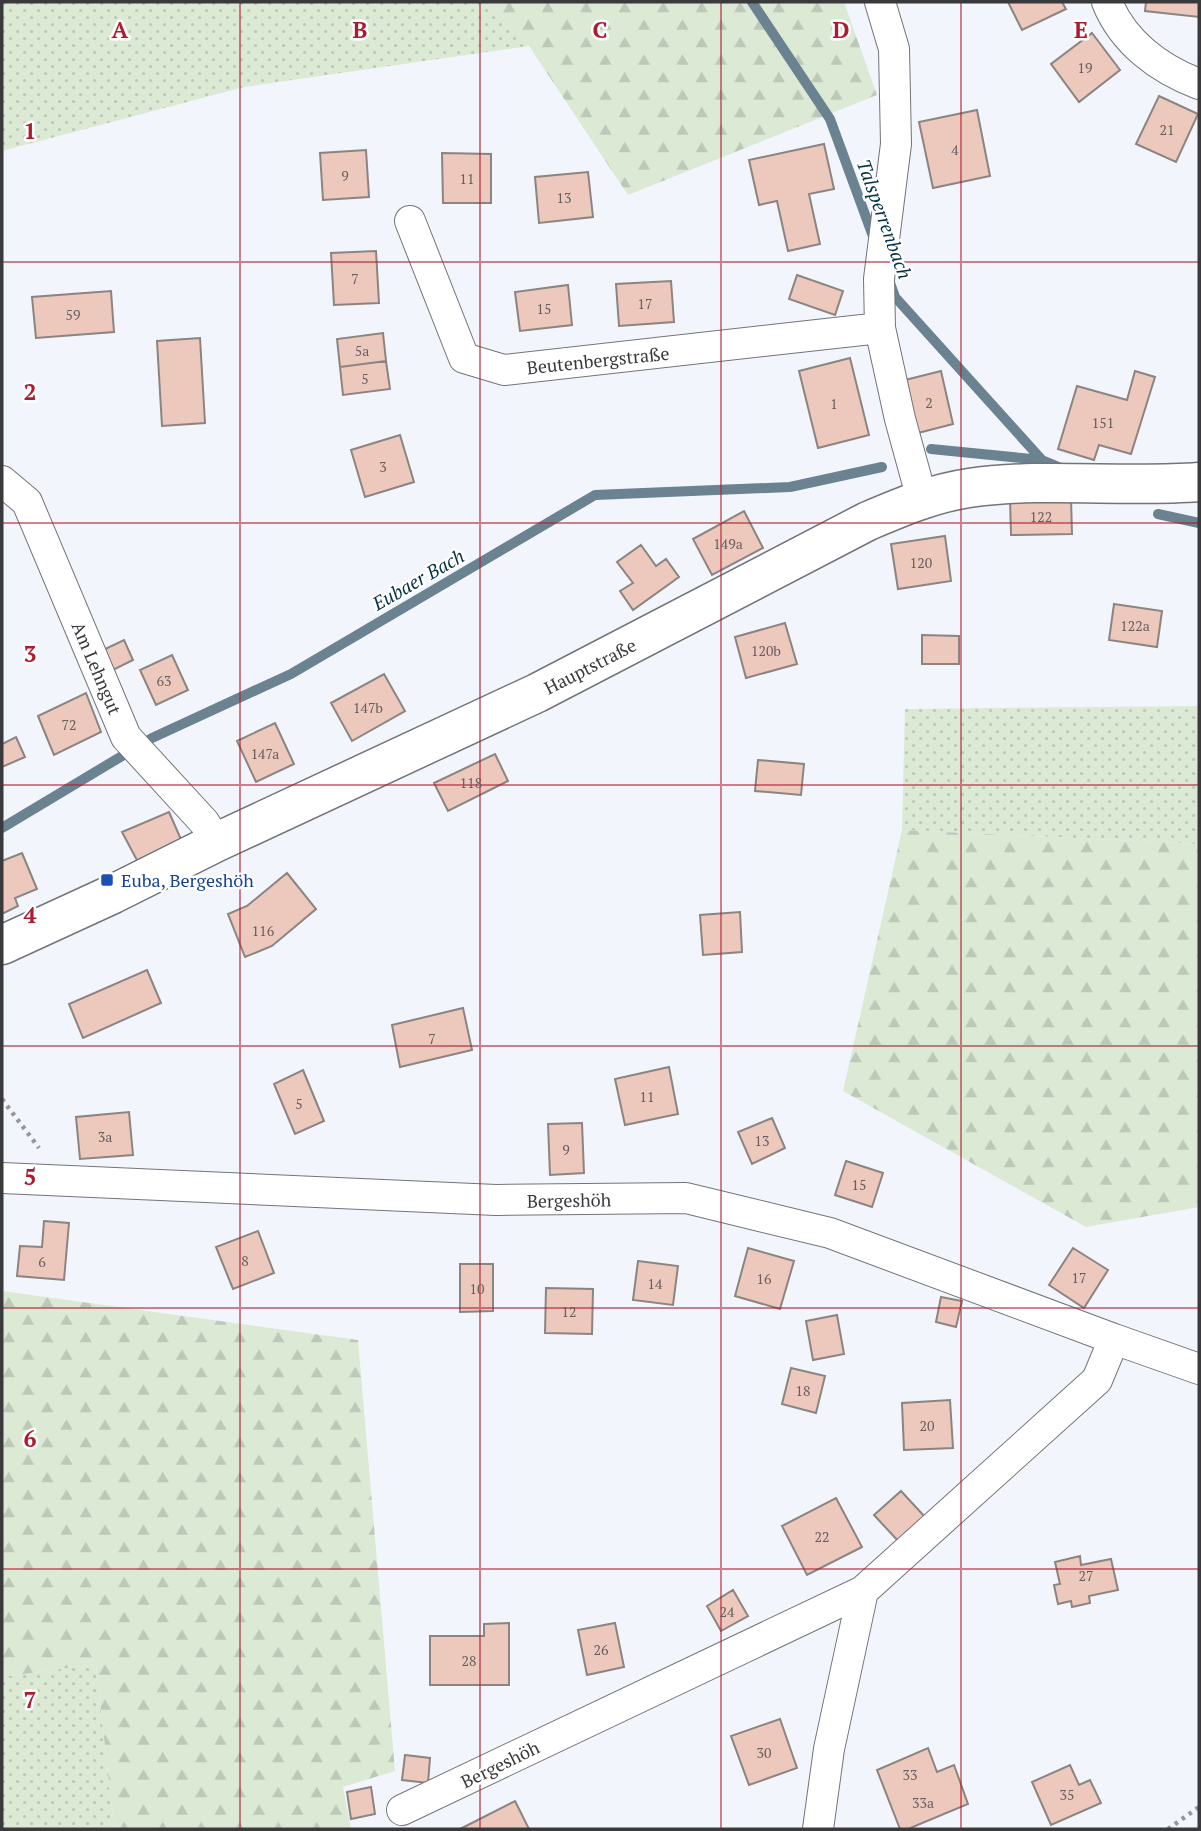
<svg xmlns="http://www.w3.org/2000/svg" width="1201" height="1831" font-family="'PT Serif',serif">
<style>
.grass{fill:url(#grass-dots)}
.forest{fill:url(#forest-firs)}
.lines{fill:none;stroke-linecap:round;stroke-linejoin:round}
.stream{stroke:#6b8290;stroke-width:10}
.building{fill:#edc9bd;stroke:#8b8481;stroke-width:2}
.minor-casing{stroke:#72747a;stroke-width:32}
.tertiary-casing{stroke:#72747a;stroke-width:41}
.path{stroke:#95969b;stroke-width:4.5;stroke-dasharray:3.5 5;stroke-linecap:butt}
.minor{stroke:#fff;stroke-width:30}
.tertiary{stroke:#fff;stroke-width:38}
.grid{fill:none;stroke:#ae1a2e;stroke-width:2;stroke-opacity:0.55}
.transit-dot{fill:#1a4fb4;stroke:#fff;stroke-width:2.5}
.labels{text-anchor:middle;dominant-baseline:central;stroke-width:5;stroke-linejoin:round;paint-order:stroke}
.number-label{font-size:14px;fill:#675e5d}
.street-label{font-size:18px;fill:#3a3a3d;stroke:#fff}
.transit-label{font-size:18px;fill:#164399;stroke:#fff;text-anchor:start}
.water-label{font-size:19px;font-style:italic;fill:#013246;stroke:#fff}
.grid-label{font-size:23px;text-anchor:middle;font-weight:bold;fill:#ae1a2e;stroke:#fff;stroke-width:5;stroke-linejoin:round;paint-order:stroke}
</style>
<defs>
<pattern id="grass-dots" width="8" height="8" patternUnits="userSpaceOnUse" patternTransform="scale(1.75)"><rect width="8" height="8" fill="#dbe9d5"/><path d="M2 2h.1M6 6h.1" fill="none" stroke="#bdc9b8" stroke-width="1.8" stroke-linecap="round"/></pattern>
<pattern id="forest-firs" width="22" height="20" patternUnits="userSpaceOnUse" patternTransform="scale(1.75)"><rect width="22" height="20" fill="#dbe9d5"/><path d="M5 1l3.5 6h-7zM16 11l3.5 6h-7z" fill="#bdc9b8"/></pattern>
</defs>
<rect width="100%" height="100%" fill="#f3f5fc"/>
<path class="grass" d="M2,2H490L529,46L244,87L2,151Z
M1199,706V844L902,830L905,709Z
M96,1664L114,1829H2V1677Z"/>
<path class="forest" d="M490,2H844L877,95L628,195L529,46Z
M902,830L1199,844V1207L1086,1227L843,1091Z
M2,1291L358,1340L395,1771L343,1787L351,1829H114L96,1664L2,1677Z"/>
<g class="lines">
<path class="stream" d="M752,2L830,119L874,239
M890,283L895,297L1042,460
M931,449L1042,460L1061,468
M1158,514L1199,523
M2,828L152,738L291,674L595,495L790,487L882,467"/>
</g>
<path class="building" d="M1008,2H1062L1066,9L1022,30Z
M1146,2H1199V17L1145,11Z
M1092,33L1120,70L1079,102L1051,64Z
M1159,96L1198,114L1176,162L1136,144Z
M977,110L990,176L933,188L919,122Z
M824,144L834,189L809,194L820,244L788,251L777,201L759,205L749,160Z
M366,150L369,197L323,200L320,153Z
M442,153L491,154V203H443Z
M588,172L593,217L539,223L535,177Z
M376,251L379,303L334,305L331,253Z
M797,275L843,291L835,315L789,299Z
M671,281L674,322L619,326L616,284Z
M568,285L572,325L520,331L515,292Z
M111,291L114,332L36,338L32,297Z
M383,333L386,361L340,367L337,339Z
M200,338L205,423L162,426L157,341Z
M850,358L869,435L818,448L799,371Z
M386,361L390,389L343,395L340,367Z
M941,371L953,424L918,433L905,380Z
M1135,371L1155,377L1131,454L1099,445L1094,460L1058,449L1077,386L1127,400Z
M400,435L414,482L365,497L351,450Z
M1071,498L1072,534L1011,535L1010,499Z
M744,511L763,548L712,575L693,539Z
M945,536L951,581L898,589L891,544Z
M641,545L656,566L666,559L679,577L633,610L620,591L633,583L617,562Z
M1114,604L1162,611L1157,647L1109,640Z
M785,623L797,664L746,678L735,637Z
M922,635L959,636V664H922Z
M124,640L133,660L113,670L103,650Z
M172,655L188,690L156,705L140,670Z
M384,674L405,711L352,741L331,703Z
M86,693L101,732L54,755L38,716Z
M275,723L294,764L256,782L237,741Z
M16,737L25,757L2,767V744Z
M495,754L508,781L448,811L434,783Z
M758,760L804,764L801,795L755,791Z
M169,812L183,844L139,864L122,832Z
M22,853L37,889L15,898L18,906L2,914V861Z
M287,873L316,909L272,946L245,957L228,914L247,906Z
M740,912L742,952L703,955L700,915Z
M147,970L161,1003L83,1038L69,1004Z
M463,1008L472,1050L400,1067L392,1025Z
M669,1067L678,1114L625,1125L615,1079Z
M303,1070L324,1121L295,1134L274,1084Z
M129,1112L133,1155L80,1159L76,1117Z
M772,1118L785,1148L752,1164L738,1132Z
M582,1123L584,1173L550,1175L548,1124Z
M846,1161L883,1173L872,1207L835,1195Z
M44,1221L69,1223L64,1280L17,1276L20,1246L42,1247Z
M258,1231L274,1273L233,1289L216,1247Z
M748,1248L794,1261L780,1309L735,1296Z
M1073,1248L1108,1270L1084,1308L1049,1285Z
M638,1261L678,1266L673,1305L633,1300Z
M460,1264H493V1311L460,1312Z
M546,1288L593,1289L592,1334L545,1333Z
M941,1297L962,1301L956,1327L936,1322Z
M837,1315L844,1354L813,1360L806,1321Z
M791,1368L825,1376L816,1413L782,1404Z
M950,1400L953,1448L904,1450L902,1403Z
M901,1491L926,1518L900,1543L874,1515Z
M836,1498L862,1547L807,1575L782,1526Z
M1080,1556L1081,1565L1111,1559L1118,1590L1089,1596L1090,1603L1072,1607L1071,1601L1058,1604L1054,1585L1060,1584L1055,1562Z
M733,1590L748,1616L721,1631L707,1606Z
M509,1623V1685H430V1636H484V1624Z
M615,1623L624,1667L587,1675L578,1630Z
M780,1719L797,1768L749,1785L731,1736Z
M928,1748L937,1772L954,1765L968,1804L908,1829H900L877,1770Z
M405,1755L430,1758L428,1783L402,1780Z
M1070,1765L1079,1785L1090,1780L1101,1803L1051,1825L1032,1782Z
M371,1787L375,1814L351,1819L347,1792Z
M515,1801L529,1829H460Z"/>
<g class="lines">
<defs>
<path id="minor" d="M880,2L894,49L896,144L879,279L880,328L900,419L922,499
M1107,2C1123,42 1159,69 1199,84
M410,221L464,358L504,370L880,328
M2,481L27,502L126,737L204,822L217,842
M2,1178L496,1200L686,1198L830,1233L1114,1339L1097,1380L863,1591L829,1749L818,1829
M1114,1339L1199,1369
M402,1810L863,1591"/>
<path id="tertiary" d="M2,945L113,894L217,842L537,693L868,521C901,507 934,493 969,488C1045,477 1123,488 1199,482"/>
</defs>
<use href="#minor" class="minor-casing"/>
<use href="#tertiary" class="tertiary-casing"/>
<path class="path" d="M2,1099L39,1148
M1168,1829L1199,1807"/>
<use href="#minor" class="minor"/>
<use href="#tertiary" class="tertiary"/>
</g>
<path class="grid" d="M240,2V1829M480,2V1829M721,2V1829M961,2V1829M2,262H1199M2,523H1199M2,785H1199M2,1046H1199M2,1308H1199M2,1569H1199"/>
<rect class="transit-dot" x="100" y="873" width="14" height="14" rx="3.5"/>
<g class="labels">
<g class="number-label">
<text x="1085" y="67">19</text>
<text x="1167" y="129">21</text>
<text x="955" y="149">4</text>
<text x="345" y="175">9</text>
<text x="467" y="178">11</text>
<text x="564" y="197">13</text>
<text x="355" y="278">7</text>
<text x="645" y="303">17</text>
<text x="544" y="308">15</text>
<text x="73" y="314">59</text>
<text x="362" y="350">5a</text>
<text x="365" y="378">5</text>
<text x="929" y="402">2</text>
<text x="834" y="403">1</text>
<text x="1103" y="422">151</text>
<text x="383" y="466">3</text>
<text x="1041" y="516">122</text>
<text x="728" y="543">149a</text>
<text x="921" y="562">120</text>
<text x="1135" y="625">122a</text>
<text x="766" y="650">120b</text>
<text x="164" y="680">63</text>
<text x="368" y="707">147b</text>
<text x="69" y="724">72</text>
<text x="265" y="753">147a</text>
<text x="471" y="782">118</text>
<text x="263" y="930">116</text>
<text x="432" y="1038">7</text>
<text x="647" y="1096">11</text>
<text x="299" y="1103">5</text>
<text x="105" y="1136">3a</text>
<text x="762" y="1140">13</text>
<text x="566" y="1149">9</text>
<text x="859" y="1184">15</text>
<text x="245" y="1260">8</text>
<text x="42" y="1261">6</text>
<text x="1079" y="1277">17</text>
<text x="764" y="1278">16</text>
<text x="655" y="1283">14</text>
<text x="477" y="1288">10</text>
<text x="569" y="1311">12</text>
<text x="803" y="1390">18</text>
<text x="927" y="1425">20</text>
<text x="822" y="1536">22</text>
<text x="1086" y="1575">27</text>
<text x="727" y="1611">24</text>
<text x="601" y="1649">26</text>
<text x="469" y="1660">28</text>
<text x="764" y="1752">30</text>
<text x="910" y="1774">33</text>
<text x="1067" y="1794">35</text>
<text x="923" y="1802">33a</text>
</g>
<g class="street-label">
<text transform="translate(598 360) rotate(-6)">Beutenbergstraße</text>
<text transform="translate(590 666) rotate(-27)">Hauptstraße</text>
<text transform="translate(97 668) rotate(67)">Am Lehngut</text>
<text transform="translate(569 1200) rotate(-1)">Bergeshöh</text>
<text transform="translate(500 1764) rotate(-26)">Bergeshöh</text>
</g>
<g class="transit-label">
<text x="121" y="880">Euba, Bergeshöh</text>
</g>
<g class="water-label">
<text transform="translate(885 219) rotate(70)">Talsperrenbach</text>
<text transform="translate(418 579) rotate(-30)">Eubaer Bach</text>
</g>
</g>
<g class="grid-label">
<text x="120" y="38">A</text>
<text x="360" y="38">B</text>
<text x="600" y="38">C</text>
<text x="841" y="38">D</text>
<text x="1081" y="38">E</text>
<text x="30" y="139">1</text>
<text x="30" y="400">2</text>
<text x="30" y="662">3</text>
<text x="30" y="923">4</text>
<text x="30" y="1185">5</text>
<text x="30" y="1447">6</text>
<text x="30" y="1708">7</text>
</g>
<rect width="1201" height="1831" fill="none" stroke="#3a3a3d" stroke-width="7"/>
</svg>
